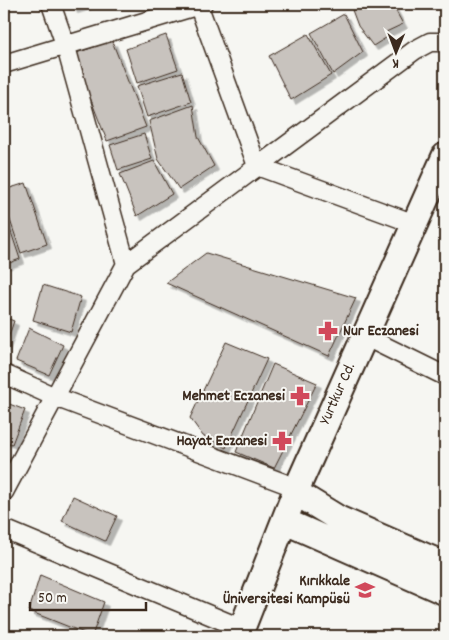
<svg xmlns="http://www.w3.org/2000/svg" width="449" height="640" font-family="Dekko,sans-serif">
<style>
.building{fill:#c8c3be;stroke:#3b2a1e;filter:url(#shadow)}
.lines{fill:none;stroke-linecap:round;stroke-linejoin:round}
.street-casing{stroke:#3b2a1e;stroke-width:21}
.secondary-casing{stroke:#3b2a1e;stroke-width:29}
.street{stroke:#f6f6f2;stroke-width:18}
.secondary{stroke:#f6f6f2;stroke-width:25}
.labels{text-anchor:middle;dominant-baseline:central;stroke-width:4;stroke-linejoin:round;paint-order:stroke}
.poi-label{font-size:16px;font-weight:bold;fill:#3b2a1e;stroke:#f6f6f2;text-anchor:end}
.street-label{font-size:16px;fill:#3b2a1e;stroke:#f6f6f2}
</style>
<defs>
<filter id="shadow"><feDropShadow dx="4.5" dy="4.5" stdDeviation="0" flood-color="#0004"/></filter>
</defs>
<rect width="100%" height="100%" fill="#f6f6f2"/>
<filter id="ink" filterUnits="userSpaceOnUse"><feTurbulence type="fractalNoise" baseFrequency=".02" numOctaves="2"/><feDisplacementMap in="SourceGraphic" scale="10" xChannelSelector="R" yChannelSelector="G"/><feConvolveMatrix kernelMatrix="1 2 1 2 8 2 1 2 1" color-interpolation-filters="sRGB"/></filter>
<g filter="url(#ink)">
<path class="building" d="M71,4H90L73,9Z
M366,4H392L403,24L386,32L389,36L373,46L358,26L352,10Z
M344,14L363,52L333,74L311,33Z
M308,34L331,75L291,100L269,56Z
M166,35L178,69L137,83L126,49Z
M112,41L146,127L107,141L73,54Z
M182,72L191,102L147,117L137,86Z
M193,105L198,137L214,166L179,189L158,159L149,121Z
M144,134L152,159L118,170L110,145Z
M154,161L172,194L137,216L120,174Z
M26,183L47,244L21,253L4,202V190Z
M4,211L20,259L4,265Z
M206,253L356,298L329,356L166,283Z
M43,285L81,297L71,332L33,320Z
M4,317L14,321L4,350Z
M29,328L63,345L49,375L16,361Z
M226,342L267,359L226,448L203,436L190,418Z
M273,364L317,383L274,468L236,452Z
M4,402L25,410L12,444L4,441Z
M73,496L117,516L105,541L62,521Z
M40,575L104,602L92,636L29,611Z"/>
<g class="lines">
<defs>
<path id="street" d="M51,4L66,47L126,264
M198,4L257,166L415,224
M4,64L203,4
M364,336L445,376
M4,374L55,397L297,488
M4,492L126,264L415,50L430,42H445
M4,529L243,629"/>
<path id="secondary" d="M295,492L339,519L445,565
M284,521L445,592
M239,636L297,488L445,156"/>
</defs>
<use href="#street" class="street-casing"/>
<use href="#secondary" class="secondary-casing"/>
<use href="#street" class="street"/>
<use href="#secondary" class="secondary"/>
</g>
</g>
<defs>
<symbol id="pharmacy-bare" viewBox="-9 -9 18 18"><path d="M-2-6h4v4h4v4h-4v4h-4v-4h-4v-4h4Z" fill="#d1495b" stroke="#f6f6f2" stroke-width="2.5" paint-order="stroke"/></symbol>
<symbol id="university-bare" viewBox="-9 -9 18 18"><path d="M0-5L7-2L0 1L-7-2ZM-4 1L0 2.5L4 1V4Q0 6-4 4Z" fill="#d1495b" stroke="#f6f6f2" stroke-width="2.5" paint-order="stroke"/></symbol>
</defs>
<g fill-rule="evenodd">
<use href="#pharmacy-bare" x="314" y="317" width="28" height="28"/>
<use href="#pharmacy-bare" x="286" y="382" width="28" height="28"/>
<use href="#pharmacy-bare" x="268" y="427" width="28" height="28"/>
<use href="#university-bare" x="351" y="576" width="28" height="28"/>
</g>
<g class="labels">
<g class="poi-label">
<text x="343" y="331" text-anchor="start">Nur Eczanesi</text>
<text x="285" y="396">Mehmet Eczanesi</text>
<text x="267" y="441">Hayat Eczanesi</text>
<text x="350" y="581">Kırıkkale<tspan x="350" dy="18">Üniversitesi Kampüsü</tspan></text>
</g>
<g class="street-label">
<text transform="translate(338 394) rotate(-66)">Yurtkur Cd.</text>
</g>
</g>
<rect width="449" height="640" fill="none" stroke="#f6f6f2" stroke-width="20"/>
<rect x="10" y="10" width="429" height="620" fill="none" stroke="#3b2a1e" stroke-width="2" filter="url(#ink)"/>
<g transform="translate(396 52) rotate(181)" stroke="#f6f6f2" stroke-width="4" paint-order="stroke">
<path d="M0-4L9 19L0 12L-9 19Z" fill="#3b2a1e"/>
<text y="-8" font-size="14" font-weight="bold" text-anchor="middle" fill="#3b2a1e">K</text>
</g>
<path d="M30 602v8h116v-8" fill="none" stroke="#3b2a1e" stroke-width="2.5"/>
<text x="38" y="602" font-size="15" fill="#3b2a1e" stroke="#f6f6f2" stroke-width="4" paint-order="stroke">50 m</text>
</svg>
